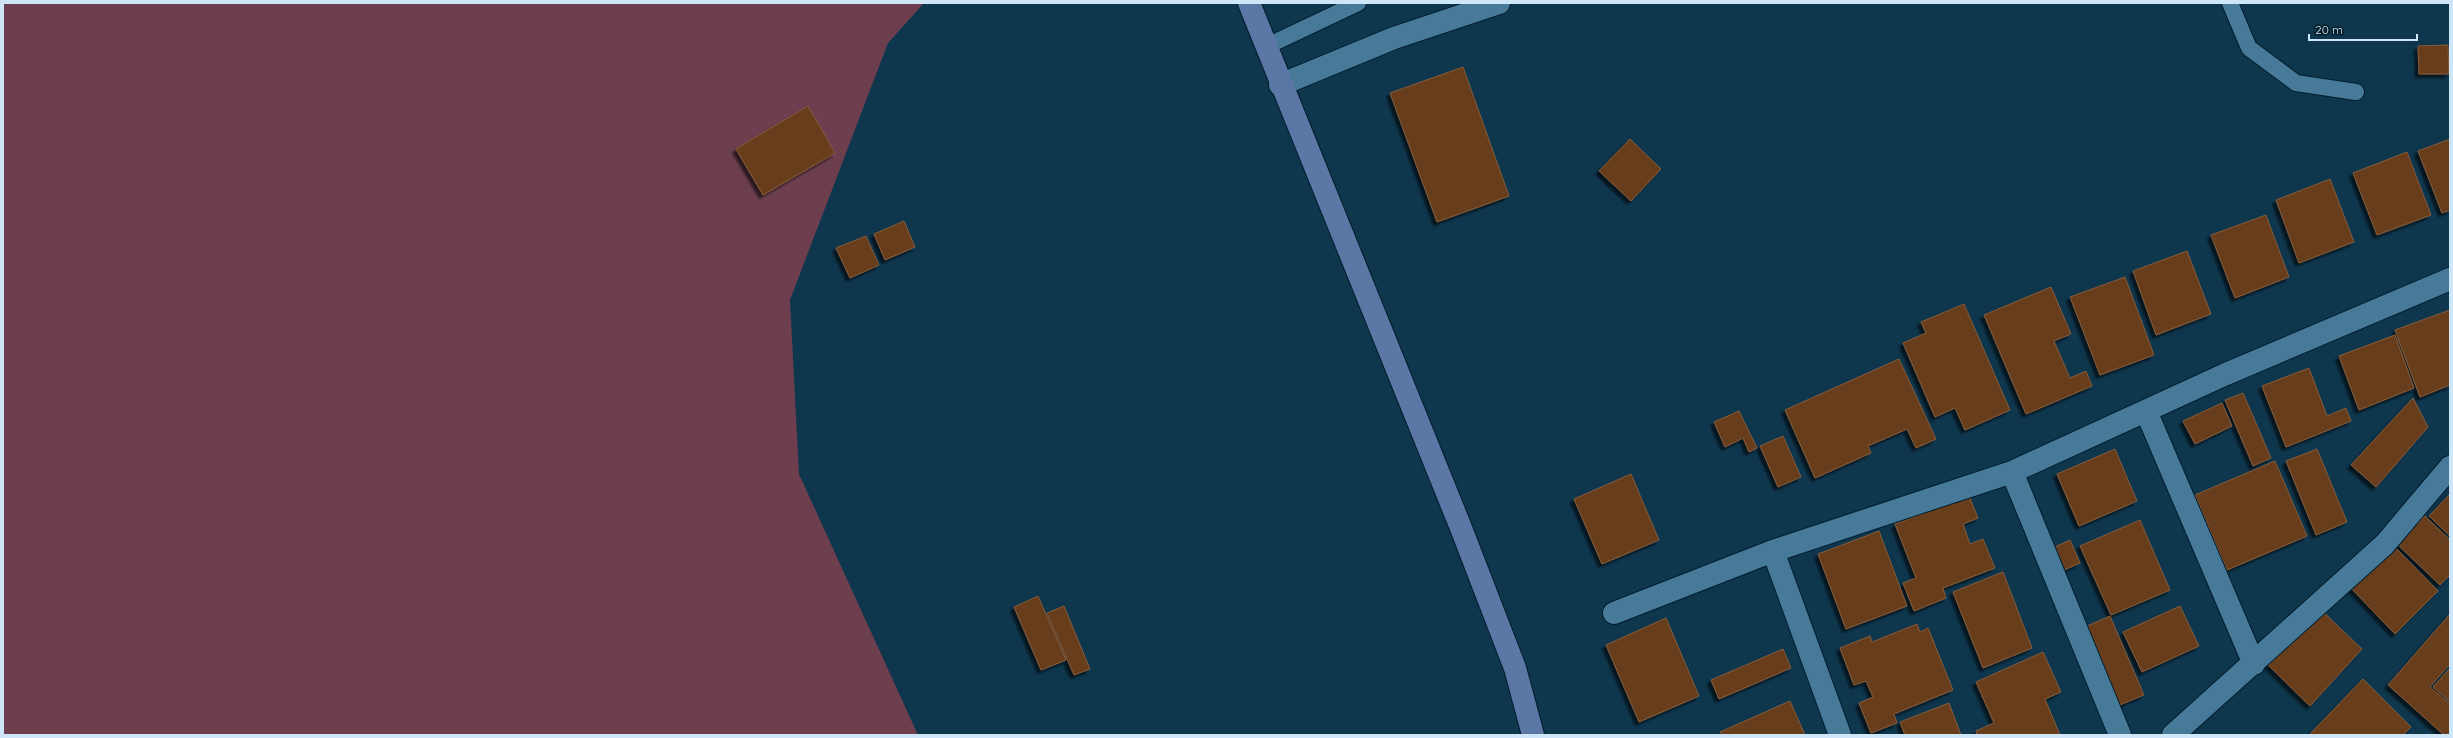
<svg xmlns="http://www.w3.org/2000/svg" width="2453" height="738" font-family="Quicksand,sans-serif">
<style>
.green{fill:#6c3e4e}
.building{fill:#673e1d;stroke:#865c3b;filter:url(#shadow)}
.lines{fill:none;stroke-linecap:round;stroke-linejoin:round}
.lane-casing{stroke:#021d2c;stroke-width:18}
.street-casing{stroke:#021d2c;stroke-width:24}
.secondary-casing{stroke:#021d2c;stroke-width:24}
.lane{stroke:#477999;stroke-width:16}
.street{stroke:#477999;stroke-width:22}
.secondary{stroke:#5b77a5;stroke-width:22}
</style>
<defs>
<filter id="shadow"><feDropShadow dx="-3.5" dy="3.5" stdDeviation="1" flood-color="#0009"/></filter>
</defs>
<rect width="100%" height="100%" fill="#0e364d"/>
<path class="green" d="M3,3H924L888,43L790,300L799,474L918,735H3Z"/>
<path class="building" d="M2448,45L2449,74H2419L2418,46Z
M1463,67L1509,196L1437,222L1390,93Z
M808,106L835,153L763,195L736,149Z
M1630,139L1661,169L1631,201L1599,171Z
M2450,139V210L2442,213L2418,151Z
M2407,152L2431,215L2377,235L2353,173Z
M2330,179L2354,242L2299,263L2276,200Z
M2266,215L2289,277L2235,298L2211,235Z
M904,221L915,247L885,260L874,234Z
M866,236L879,265L850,278L836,248Z
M2187,251L2211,314L2156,335L2133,271Z
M2125,277L2154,355L2100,375L2070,297Z
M2051,287L2071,334L2054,341L2070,378L2086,371L2092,386L2026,414L1984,315Z
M1964,304L2010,410L1965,430L1955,408L1935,417L1903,343L1926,333L1921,322Z
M2450,310V385L2420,397L2395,330Z
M2395,335L2414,388L2359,410L2339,356Z
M1899,359L1936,439L1916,448L1907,429L1868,446L1871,453L1815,478L1785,410Z
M2309,368L2327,416L2346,408L2351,421L2286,447L2262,386Z
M2243,393L2271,458L2253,466L2225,400Z
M2413,398L2428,427L2376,487L2351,465Z
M2222,403L2232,426L2195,444L2183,421Z
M1739,411L1757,448L1749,452L1743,438L1725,447L1714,422Z
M1783,436L1801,477L1778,487L1760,446Z
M2115,449L2137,501L2079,526L2057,474Z
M2317,449L2347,522L2316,535L2286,461Z
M2275,461L2307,536L2227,570L2195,495Z
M1631,474L1659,540L1602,564L1574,499Z
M1967,491L1978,518L1963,524L1970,544L1983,539L1995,568L1943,588L1946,598L1914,611L1903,583L1916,578L1895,524L1927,512L1925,508Z
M2450,494V536L2429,516Z
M2425,516L2450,540V575L2440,585L2397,544Z
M2140,520L2170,590L2111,615L2080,546Z
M1879,531L1907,606L1846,629L1818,554Z
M2070,540L2080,563L2057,573L2048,550Z
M2394,546L2438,591L2395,634L2351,588Z
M2003,572L2032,648L1983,668L1953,592Z
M1038,596L1066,660L1041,670L1014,607Z
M1064,606L1090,669L1074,675L1047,613Z
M2180,606L2199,646L2142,672L2123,632Z
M2320,609L2362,649L2310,706L2268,665Z
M2450,614V664L2430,687L2450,704V735H2444L2388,685Z
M2110,616L2144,695L2112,708L2078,630Z
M1666,618L1699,696L1639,722L1606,645Z
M1917,624L1920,632L1928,628L1953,690L1894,714L1897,723L1871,733L1859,703L1873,697L1866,681L1854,685L1840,648L1870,636L1872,642Z
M1783,649L1791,668L1719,699L1711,680Z
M2043,652L2061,692L2045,699L2060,735H1977L1976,731L1994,723L1976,682Z
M2450,668V702L2433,687Z
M2363,679L2411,727L2403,735H2309Z
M1790,701L1805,735H1722L1720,732Z
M1949,703L1961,735H1905L1900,722Z"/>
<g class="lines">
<defs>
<path id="lane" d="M2230,3L2249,48L2296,83L2356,92
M1265,47L1358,3"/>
<path id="street" d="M1280,85L1394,38L1499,3
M2146,411L2254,664
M2012,472L2120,735
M1773,551L1840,735
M1614,613L1773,551L2012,472L2226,374L2450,279
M2173,735L2385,544L2450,467"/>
<path id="secondary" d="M1249,3L1461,528L1515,668L1533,735"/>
</defs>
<use href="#lane" class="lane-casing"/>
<use href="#street" class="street-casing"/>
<use href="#secondary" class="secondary-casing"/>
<use href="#lane" class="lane"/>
<use href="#street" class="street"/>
<use href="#secondary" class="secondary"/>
</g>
<rect width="2453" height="738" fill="none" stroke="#cde7f9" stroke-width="8"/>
<path d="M2309 34v6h108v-6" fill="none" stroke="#cde7f9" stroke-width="2"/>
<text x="2315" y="34" font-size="12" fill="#cde7f9" stroke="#071c29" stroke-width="3" paint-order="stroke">20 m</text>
</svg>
